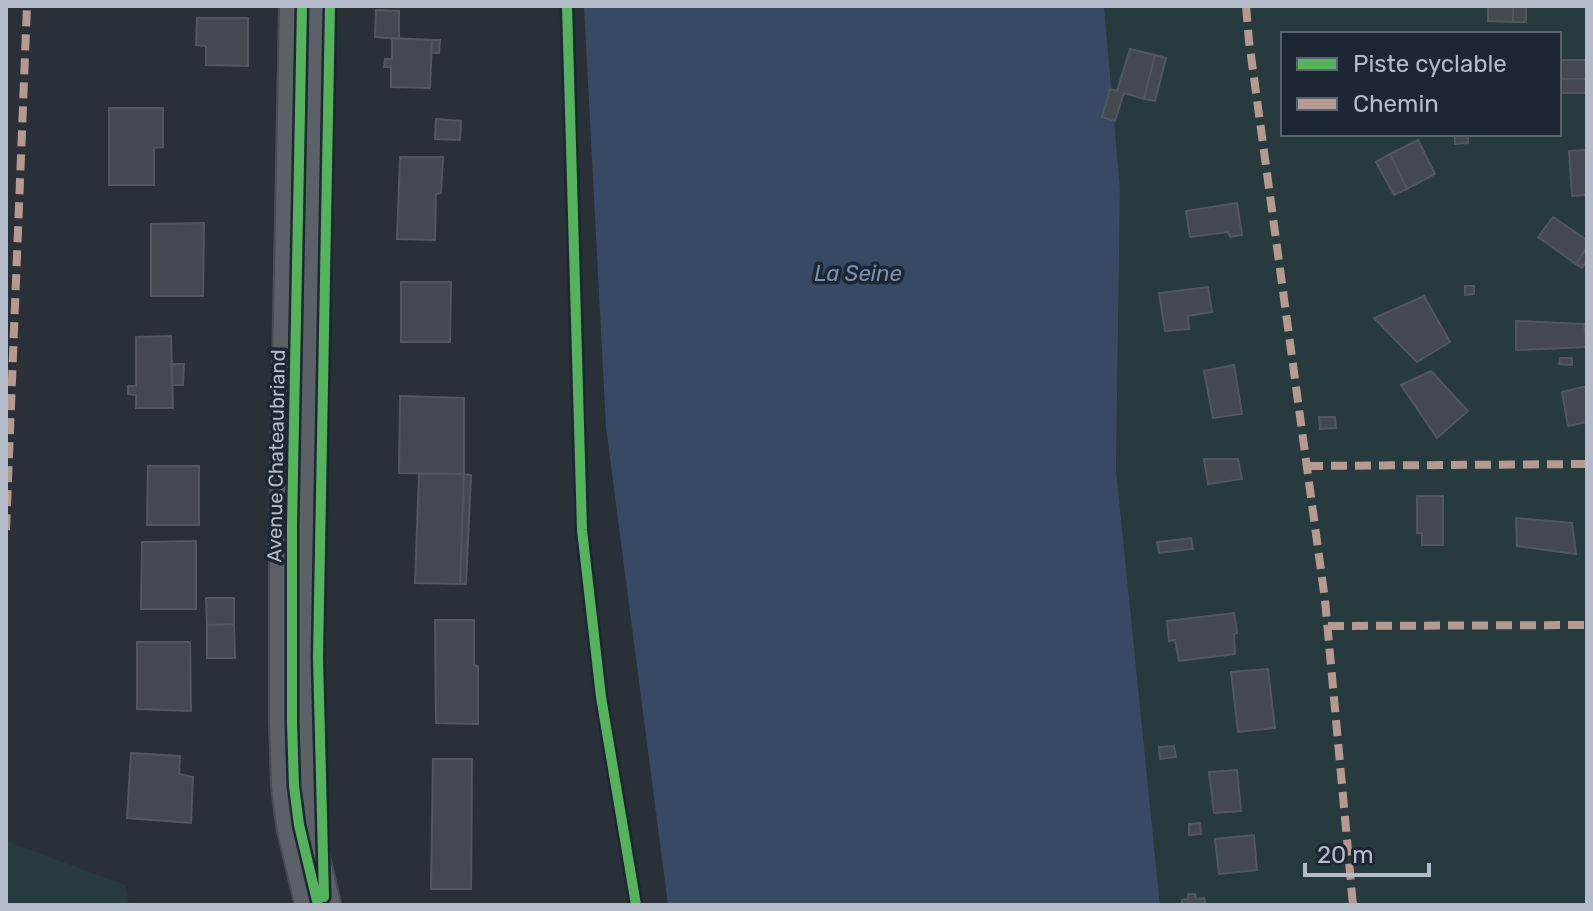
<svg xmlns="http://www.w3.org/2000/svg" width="1593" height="911" font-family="Rubik,sans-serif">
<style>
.green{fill:#273a3e;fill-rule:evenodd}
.water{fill:#384963}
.building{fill:#444950;stroke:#52575f;stroke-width:2}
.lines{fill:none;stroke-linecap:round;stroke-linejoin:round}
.primary-casing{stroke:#484c55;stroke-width:48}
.primary{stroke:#5c6168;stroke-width:44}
.quiet{stroke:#b69a8f;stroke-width:8;stroke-dasharray:16 8;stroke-linecap:butt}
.cycleway-casing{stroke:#1d2633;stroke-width:15}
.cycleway{stroke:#56b35d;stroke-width:10}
.labels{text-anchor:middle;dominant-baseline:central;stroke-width:7;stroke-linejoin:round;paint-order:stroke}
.street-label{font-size:20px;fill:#b4bcc9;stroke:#1d2633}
.water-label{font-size:22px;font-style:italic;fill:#7c92b1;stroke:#1d2633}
</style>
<rect width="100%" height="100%" fill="#2a3038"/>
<path class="green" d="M1104,6H1587V905H1160L1116,469L1120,188ZM1283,34H1559V134H1283Z
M6,841L125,885L129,905H6Z"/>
<path class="water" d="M584,6H1104L1120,188L1116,469L1160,905H668L606,427Z"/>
<path class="building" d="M1488,6H1513V22L1488,21Z
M1513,6H1526V22H1513Z
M376,10L399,11V39L375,37Z
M197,18H248V66L206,65V46L196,45Z
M392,38L432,40L430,88L391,87V67H384L385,59H392Z
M432,40H440L439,53H431Z
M1130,49L1155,55L1144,99L1124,93L1115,121L1102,117L1110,89L1117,91Z
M1155,55L1166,58L1155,101L1144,99Z
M1559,60H1587V79H1559Z
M1559,79H1587V93H1559Z
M109,108H163V147L154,148V185H109Z
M436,119L461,121L460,140L435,139Z
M1455,134H1468V143L1455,144Z
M1418,140L1435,174L1407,189L1390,154Z
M1587,150V195L1572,196L1569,151Z
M1390,154L1407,189L1394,195L1376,162Z
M400,157H443L441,193L436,194L435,240L397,239Z
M1237,203L1242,235L1230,237L1228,232L1190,237L1186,211Z
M1553,217L1587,240V247L1576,264L1538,237Z
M204,223L203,296H151V224Z
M1587,247V261L1582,268L1576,264Z
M401,282H451L450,342H401Z
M1465,286H1474V294L1465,295Z
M1208,287L1212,312L1188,316L1189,329L1165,331L1159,293Z
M1424,296L1450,342L1417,362L1374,318Z
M1516,321L1584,324L1587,347L1516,350Z
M171,336L173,408H136V395L128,394V386H136V337Z
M1560,358H1572V365L1559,364Z
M171,364H184L183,385H172Z
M1234,365L1242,414L1213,418L1204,371Z
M1431,371L1468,411L1437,438L1401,385Z
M1587,386V422L1568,426L1562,392Z
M400,396L464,398V474L399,473Z
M1319,417H1335L1336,428L1320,429Z
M1204,459H1238L1242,479L1208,484Z
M148,466H199V525H147Z
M419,474H464L460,584L415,583Z
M464,474L471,475L466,584H460Z
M1417,496H1443V545H1422V533H1417Z
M1516,518L1572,523L1576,554L1517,546Z
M1191,538L1193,549L1159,553L1157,542Z
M196,541V609H141L142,542Z
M206,598H234V624L207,625Z
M1234,613L1237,633L1234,634L1235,654L1179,661L1175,640L1169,641L1167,621Z
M435,620H474V665L478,666V724L436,723Z
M234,624L235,658H207V625Z
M137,642H190L191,711L137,709Z
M1268,669L1275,728L1238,732L1231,672Z
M1174,746L1176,757L1160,759L1159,747Z
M131,753L180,756L179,774L193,777L191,823L127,818Z
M433,759H472L471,889H431Z
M1237,770L1241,811L1214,813L1209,772Z
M1200,823L1201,834L1189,835V824Z
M1254,835L1257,870L1219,874L1215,839Z
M1188,894H1195L1196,899L1204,898L1206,905H1182V900L1188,899Z"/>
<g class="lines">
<defs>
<path id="primary" d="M302,6L292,526V722L294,786L299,825L318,905"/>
</defs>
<use href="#primary" class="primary-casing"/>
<use href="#primary" class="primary"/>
<path class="quiet" d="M1246,6L1249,41L1325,600L1353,905
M1307,466L1587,464
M6,530L27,6
M1328,626L1587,625"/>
<defs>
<path id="cycleway" d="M302,6L292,526V722L294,786L299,825L318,905
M567,6L582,530L601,697L636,905
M324,897L318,657L330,6"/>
</defs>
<use href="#cycleway" class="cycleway-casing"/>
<use href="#cycleway" class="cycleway"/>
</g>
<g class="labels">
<g class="street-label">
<text transform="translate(276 456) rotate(-89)">Avenue Chateaubriand</text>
</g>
<g class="water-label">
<text x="858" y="273">La Seine</text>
</g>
</g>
<rect width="1593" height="911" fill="none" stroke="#b4bcc9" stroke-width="16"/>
<rect x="1281" y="32" width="280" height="104" fill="#1d2633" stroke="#59626f" stroke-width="2"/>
<rect x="1297" y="58" width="40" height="12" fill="#56b35d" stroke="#59626f" stroke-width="2"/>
<text x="1353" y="72" font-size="24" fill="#b4bcc9">Piste cyclable</text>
<rect x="1297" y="98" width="40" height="12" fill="#b69a8f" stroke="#59626f" stroke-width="2"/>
<text x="1353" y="112" font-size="24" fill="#b4bcc9">Chemin</text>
<path d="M1305 863v12h124v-12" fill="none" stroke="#b4bcc9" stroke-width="4"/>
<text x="1317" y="863" font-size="24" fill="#b4bcc9" stroke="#1d2633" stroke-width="6" paint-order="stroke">20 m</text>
</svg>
